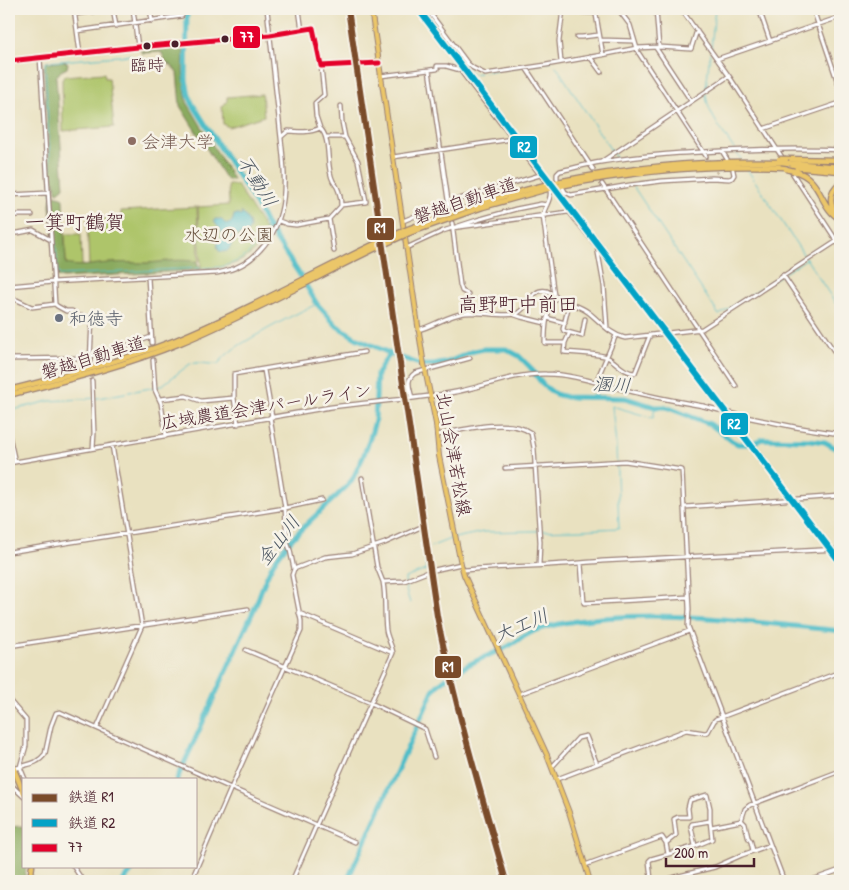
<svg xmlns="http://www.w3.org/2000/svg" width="849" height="890" font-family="'Patrick Hand','Klee One',sans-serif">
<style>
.green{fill:#aec56a;stroke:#7c724a}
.forest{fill:#8aaa5e;stroke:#6a6444}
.water{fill:#50bdc8;stroke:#4d6e7a}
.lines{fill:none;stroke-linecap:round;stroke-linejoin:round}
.stream{stroke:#50bdc8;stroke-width:1}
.river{stroke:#50bdc8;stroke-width:5}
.minor-tunnel{stroke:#c9baa2;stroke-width:3;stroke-dasharray:3 1.5;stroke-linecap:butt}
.minor-casing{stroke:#9a8076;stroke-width:5.5}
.major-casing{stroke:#9a8076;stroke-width:6}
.highway-casing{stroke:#9a8076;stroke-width:7}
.minor{stroke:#fff;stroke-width:3}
.major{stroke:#ebc669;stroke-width:4}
.highway{stroke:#ebc669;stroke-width:4.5}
.rail-casing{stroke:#4a1f2b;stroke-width:3}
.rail{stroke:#f7f3e8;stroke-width:1;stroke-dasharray:4;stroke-linecap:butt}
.minor-bridge-casing{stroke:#9a8076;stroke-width:5.5;stroke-linecap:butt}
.highway-bridge-casing{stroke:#9a8076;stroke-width:7;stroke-linecap:butt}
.minor-bridge{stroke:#fff;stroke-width:3}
.highway-bridge{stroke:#ebc669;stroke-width:4.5}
.bus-1-casing{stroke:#f7f3e8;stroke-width:9}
.bus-1{stroke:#e4002b;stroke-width:5}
.rail-1-casing{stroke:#f7f3e8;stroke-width:10}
.rail-2-casing{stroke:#f7f3e8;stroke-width:10}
.rail-1{stroke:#7a4b2a;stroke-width:6}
.rail-2{stroke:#04a2c6;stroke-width:6}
.bus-dot{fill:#4a1f2b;stroke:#f7f3e8;stroke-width:2}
.education-dot{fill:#8d6e63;stroke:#f7f3e8;stroke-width:2}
.worship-dot{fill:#6b7280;stroke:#f7f3e8;stroke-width:2}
.labels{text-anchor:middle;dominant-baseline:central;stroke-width:5;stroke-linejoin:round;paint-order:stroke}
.bus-label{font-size:17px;fill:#4a1f2b;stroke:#f7f3e8}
.education-label{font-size:18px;fill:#785e54;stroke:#f7f3e8;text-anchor:start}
.street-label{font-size:18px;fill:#4a1f2b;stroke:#f7f3e8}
.park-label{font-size:18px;fill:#68513e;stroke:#f7f3e8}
.worship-label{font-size:18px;fill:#5b616d;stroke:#f7f3e8;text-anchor:start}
.water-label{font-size:19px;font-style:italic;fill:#4c5662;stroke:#f7f3e8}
.quarter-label{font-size:20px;fill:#4a1f2b;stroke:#f7f3e8}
.line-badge{stroke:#f7f3e8;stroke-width:2}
.badge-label{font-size:14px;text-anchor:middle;font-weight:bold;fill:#fff}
</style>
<rect width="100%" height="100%" fill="#f7f3e8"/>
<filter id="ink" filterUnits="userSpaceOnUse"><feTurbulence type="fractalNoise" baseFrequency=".02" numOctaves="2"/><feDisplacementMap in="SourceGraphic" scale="10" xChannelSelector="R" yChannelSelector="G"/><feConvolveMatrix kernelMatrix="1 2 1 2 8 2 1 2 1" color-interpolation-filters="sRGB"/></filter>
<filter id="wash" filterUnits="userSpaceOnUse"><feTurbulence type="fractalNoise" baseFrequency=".0096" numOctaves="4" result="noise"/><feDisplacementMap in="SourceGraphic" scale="20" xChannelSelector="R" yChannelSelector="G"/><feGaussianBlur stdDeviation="1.12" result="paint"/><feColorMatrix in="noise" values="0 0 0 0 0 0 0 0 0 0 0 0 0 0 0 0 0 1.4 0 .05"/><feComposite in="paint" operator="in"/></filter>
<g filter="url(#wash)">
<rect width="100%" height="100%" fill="#e9e1c0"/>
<path class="green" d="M104,73L105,78H109L114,127L63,131L62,80L64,76Z
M262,94L264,116L229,127L223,124L222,107L227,101V97Z
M228,185H237L268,234C251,261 232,268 201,269L198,207L229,205Z
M197,207L199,261L89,266L87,219L121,218V211Z
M65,234H81L82,266H66Z"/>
<path class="forest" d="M184,48L183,70L187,102L233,179C230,181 227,180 225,178L180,106L177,73L172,66L167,63L161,52L142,53L140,51Z
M64,61L68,63L67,68L61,71L56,77L64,187L58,192L56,191L55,181L53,192L51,191L44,74V66L48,61L49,63Z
M54,195L62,197L63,200L66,264C80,268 94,264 108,263C121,262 134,263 147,263C165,262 179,258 197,262L198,264L197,265L201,267L200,270L63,278L56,276L50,205L51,198Z
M22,826L24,828V866H26L25,881H9V827Z"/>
<path class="water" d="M241,212C247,217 256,230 244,234C242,235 238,235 236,236C230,243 232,255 219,251C216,246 217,241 222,238C224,228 216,228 214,220L215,219H221C226,226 232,226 234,215L237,214L240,216L242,215Z"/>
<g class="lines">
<path class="stream" d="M422,9L472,74L480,73
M711,49L715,9
M131,55L47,62L45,63L52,199L58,273L60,275L221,267C235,263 249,257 257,243C261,236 262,231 269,227
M556,66L616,158
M484,72L552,61
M706,89L710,53
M706,93C706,112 724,133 734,149
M736,152L741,159
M747,169L840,310
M633,186L719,315L806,259
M9,411L49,401L98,398L161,386L190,364C199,361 208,365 218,364C228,351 241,344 255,336C276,324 295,314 317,304
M430,547L450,539L483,532L580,530L619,528L616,445L612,406L653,418L655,407
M410,603L406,590L405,578L426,570L424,550"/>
<path class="river" d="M187,9L186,80L189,95L192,103L256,204L267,226L298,272L317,304L337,326L358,339L374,346L391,354L422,365H434L448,362L474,351L484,349H506L519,356L530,367L543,385L555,394L566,397L625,398L655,407H666L710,424L732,441L738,444H749L763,439L810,440L825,442L840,451
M177,779L256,605C261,590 266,576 274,562C293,533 322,511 346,487L352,480L363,457L370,438L375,421L377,374L385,360L391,354
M123,881L136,866
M347,881L434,689C449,672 484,657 505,648C517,642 526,633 539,629C559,623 581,620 602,618C682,611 761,623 840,631"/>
</g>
</g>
<g filter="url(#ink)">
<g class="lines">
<path class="minor-tunnel" d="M706,156L718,174
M90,362L92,381"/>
<defs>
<path id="minor" d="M74,9L80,53
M113,9L116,26
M133,9L138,47
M150,9L152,21
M299,9L302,31
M427,9L468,64L473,68L485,74L546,65L602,55L637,48L659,47L691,49L697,30
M595,9L603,55
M618,9L630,25L638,52L706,156
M656,9L659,47
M681,9L729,76L840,246
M759,9L770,41
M813,9L840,89
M575,12L596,13
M75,14L113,9
M77,31L182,16V9
M577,37H582L599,35
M600,40L634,41
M656,48L691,101
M40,57L55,304
M590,57L601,72
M717,59L840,17
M9,61L138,47L270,35L313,28L321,66L379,63
M561,62L559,41L563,9
M526,68L593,169
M380,76L429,70
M763,129L840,103
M281,137L288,131C299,132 310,133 320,128L316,116L315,103L324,95L321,66
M326,137H345
M722,151L727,159
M393,157L512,139
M601,162L729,76
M557,179V174L560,171C574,168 588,164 601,162C641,155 682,153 722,151C762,149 801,148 840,150
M602,184L736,386
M563,188L565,192L571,195L630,185L662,181L712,178L729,179L732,178L734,175L733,170
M550,191C552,200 544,207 543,216L554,295
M9,195L48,193
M341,205L366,202V201L358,161L345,137L342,122L341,106
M449,207L429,70L437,69V66H446L460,70L545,181
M9,216L19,215H32
M329,219L334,251
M279,221L287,224L296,225L329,219L341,206C341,199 340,193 337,187C336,185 334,183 333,181C325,166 332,139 320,128
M403,221L449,202L540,175
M452,223L460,285L462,291L468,294V306L469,312
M452,228L568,212L570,213L597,247L604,286L607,328
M9,233H18L33,230L49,239H51
M406,248L443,231L477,220L516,209L541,204L547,205
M783,275L840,360
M148,277L152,343
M9,286L53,282L217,273C234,270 248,264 260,250C295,213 283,165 279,119C275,82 271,46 267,9
M556,297C546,311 545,327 545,343H565
M9,299L17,300L32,307L55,304L57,306L66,311H72L79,316L91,317L92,318L90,362
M569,304L563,329L564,331L582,336L585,319
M515,315L521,317L545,323
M547,318L565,323
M418,330C434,326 448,315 465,313C479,311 502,317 515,314C528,311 530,287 547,291C551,293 553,295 557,297C566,303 579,305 588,312C600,321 610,335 625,338L702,329L837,241H840
M569,334L565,343L564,352C573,353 600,354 607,357C617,362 622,372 635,373L650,335
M9,350L10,359
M9,359L84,358L121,348L151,337
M153,360L155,390L161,403L166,436
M264,370L272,417
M92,381L94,433L93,448
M596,382L616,335
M412,398C410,388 405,380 415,373L470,358
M160,399L186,396L201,401L234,398
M746,417L795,427L840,434
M238,424L234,398V374L364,352
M9,435L15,462
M437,435C462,430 510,417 531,433L534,448L540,542L539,565
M9,463L325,408C366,402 408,400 450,393C482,388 513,373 546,374C570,374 594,382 617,388C645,395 674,401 703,406
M505,468L625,461L682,470L689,609L688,626L784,881
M362,478L377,567L383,582L404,581L430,571L461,564
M685,507L840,496
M9,552L285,508L322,500
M581,563L584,603L688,597
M294,569L325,557L352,554L385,543L421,527
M463,570C509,566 556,566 602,561L840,549
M299,613L393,653
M9,646L248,609
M246,650L371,703L425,729L434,757
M519,694L689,631
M9,700L26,720V746L20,767L25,779
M97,728L142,626L112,445
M552,767L578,738L586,736L597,764
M9,774C18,762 34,769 45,754L51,726L56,713L60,712L231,788L355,842
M557,779L681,732L686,730L705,733L708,732L714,721L716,719L840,672
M9,783L24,797
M741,820L745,824L748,837L751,842L753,851
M711,827L741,821L745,809L750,805L840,771
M695,846L691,826L692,824L710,821
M585,865L662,837L666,843L668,854
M73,866L83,881
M191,881L231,788L301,631V621L292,575L294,569L290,550L287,542L285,508L270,417
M292,881L316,826L393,653C392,645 387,638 386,630C384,613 386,598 383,582
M650,881L651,879L649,861L651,859L693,847L712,839L710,821V808L707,795L690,800L688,808L689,817H678L674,819L676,835L666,843
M662,881L679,876L715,867L742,855L770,845
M809,881L840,870"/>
<path id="major" d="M371,9L423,359L436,424L439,456L461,564L464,575L488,627L547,755L570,815L590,881"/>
<path id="highway" d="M786,159L840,160
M789,163L840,167
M792,167L840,171
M794,171C822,178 819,207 840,219
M557,182C631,167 705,160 781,162
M840,183C828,192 828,207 840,216
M560,186C634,171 708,164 784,167
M408,229C454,211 501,196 549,184
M409,233L483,207L551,188
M9,390C65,376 122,361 176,340C245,312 310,275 377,243
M9,395C67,380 124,366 180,343C248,315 312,279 378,247
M9,757L24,794
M30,881L32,866"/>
</defs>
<use href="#minor" class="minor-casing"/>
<use href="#major" class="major-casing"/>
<use href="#highway" class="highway-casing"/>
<use href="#minor" class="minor"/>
<use href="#major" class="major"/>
<use href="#highway" class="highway"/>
<defs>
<path id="rail" d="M418,9L840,562"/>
</defs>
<use href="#rail" class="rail-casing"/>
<use href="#rail" class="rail"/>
<defs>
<path id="minor-bridge" d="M703,406L746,417"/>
<path id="highway-bridge" d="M779,159H786
M781,162L789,163
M786,169L794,171
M549,184L557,182
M551,188L560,186
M377,243L408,229
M378,247L409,233"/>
</defs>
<use href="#minor-bridge" class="minor-bridge-casing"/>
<use href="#highway-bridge" class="highway-bridge-casing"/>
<use href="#minor-bridge" class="minor-bridge"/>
<use href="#highway-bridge" class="highway-bridge"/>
<defs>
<path id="bus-1" d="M9,61L138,47L270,35L313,28L321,66L379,63"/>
</defs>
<use href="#bus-1" class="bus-1-casing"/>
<use href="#bus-1" class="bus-1"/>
<defs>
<path id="rail-1" d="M348,9L437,616C455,706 481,794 506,881"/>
<path id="rail-2" d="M418,9L840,562"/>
</defs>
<use href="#rail-1" class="rail-1-casing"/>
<use href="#rail-2" class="rail-2-casing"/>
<use href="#rail-1" class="rail-1"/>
<use href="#rail-2" class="rail-2"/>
</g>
</g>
<g class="bus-dot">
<circle cx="225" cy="39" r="4.5"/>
<circle cx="175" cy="44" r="4.5"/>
<circle cx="147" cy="46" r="4.5"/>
</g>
<circle class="education-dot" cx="132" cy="141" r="5"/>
<circle class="worship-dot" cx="59" cy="318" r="5"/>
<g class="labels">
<g class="bus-label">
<text x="147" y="64">臨時</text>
</g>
<g class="education-label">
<text x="142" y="141">会津大学</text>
</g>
<g class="street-label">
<text transform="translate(465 200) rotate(-19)">磐越自動車道</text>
<text transform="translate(93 357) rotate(-17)">磐越自動車道</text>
<text transform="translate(266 406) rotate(-9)">広域農道会津パールライン</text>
<text transform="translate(454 454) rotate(80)">北山会津若松線</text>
</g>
<g class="park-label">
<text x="229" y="234">水辺の公園</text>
</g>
<g class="worship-label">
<text x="69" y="318">和徳寺</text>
</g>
<g class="water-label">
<text transform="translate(258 181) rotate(58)">不動川</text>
<text transform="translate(612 384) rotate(4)">溷川</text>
<text transform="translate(278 540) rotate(-52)">金山川</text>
<text transform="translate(521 625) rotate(-23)">大工川</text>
</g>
<g class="quarter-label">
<text x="75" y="221">一箕町鶴賀</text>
<text x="518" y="303">高野町中前田</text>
</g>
</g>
<g class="line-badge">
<rect x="232" y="25" width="29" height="24" rx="5" fill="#e4002b"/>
<rect x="509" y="135" width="29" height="24" rx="5" fill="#04a2c6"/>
<rect x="366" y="217" width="29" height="24" rx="5" fill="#7a4b2a"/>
<rect x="720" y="412" width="29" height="24" rx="5" fill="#04a2c6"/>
<rect x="434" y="655" width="28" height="24" rx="5" fill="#7a4b2a"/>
</g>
<g class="badge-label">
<text x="247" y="42">77</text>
<text x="524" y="152">R2</text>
<text x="380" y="233">R1</text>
<text x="734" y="429">R2</text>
<text x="448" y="672">R1</text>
</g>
<rect width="849" height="890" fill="none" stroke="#f7f3e8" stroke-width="30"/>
<rect x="22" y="778" width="175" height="90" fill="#f7f3e8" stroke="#b29e9c"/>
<rect x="32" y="794" width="25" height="8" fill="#7a4b2a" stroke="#b29e9c"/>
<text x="68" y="802" font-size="15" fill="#4a1f2b">鉄道 R1</text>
<rect x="32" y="819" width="25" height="8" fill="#04a2c6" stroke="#b29e9c"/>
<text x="68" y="828" font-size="15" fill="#4a1f2b">鉄道 R2</text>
<rect x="32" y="844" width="25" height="8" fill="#e4002b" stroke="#b29e9c"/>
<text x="68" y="852" font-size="15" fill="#4a1f2b">77</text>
<path d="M666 858v8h88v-8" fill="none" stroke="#4a1f2b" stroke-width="2.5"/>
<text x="674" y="858" font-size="15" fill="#4a1f2b" stroke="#f7f3e8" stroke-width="4" paint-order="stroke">200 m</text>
</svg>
